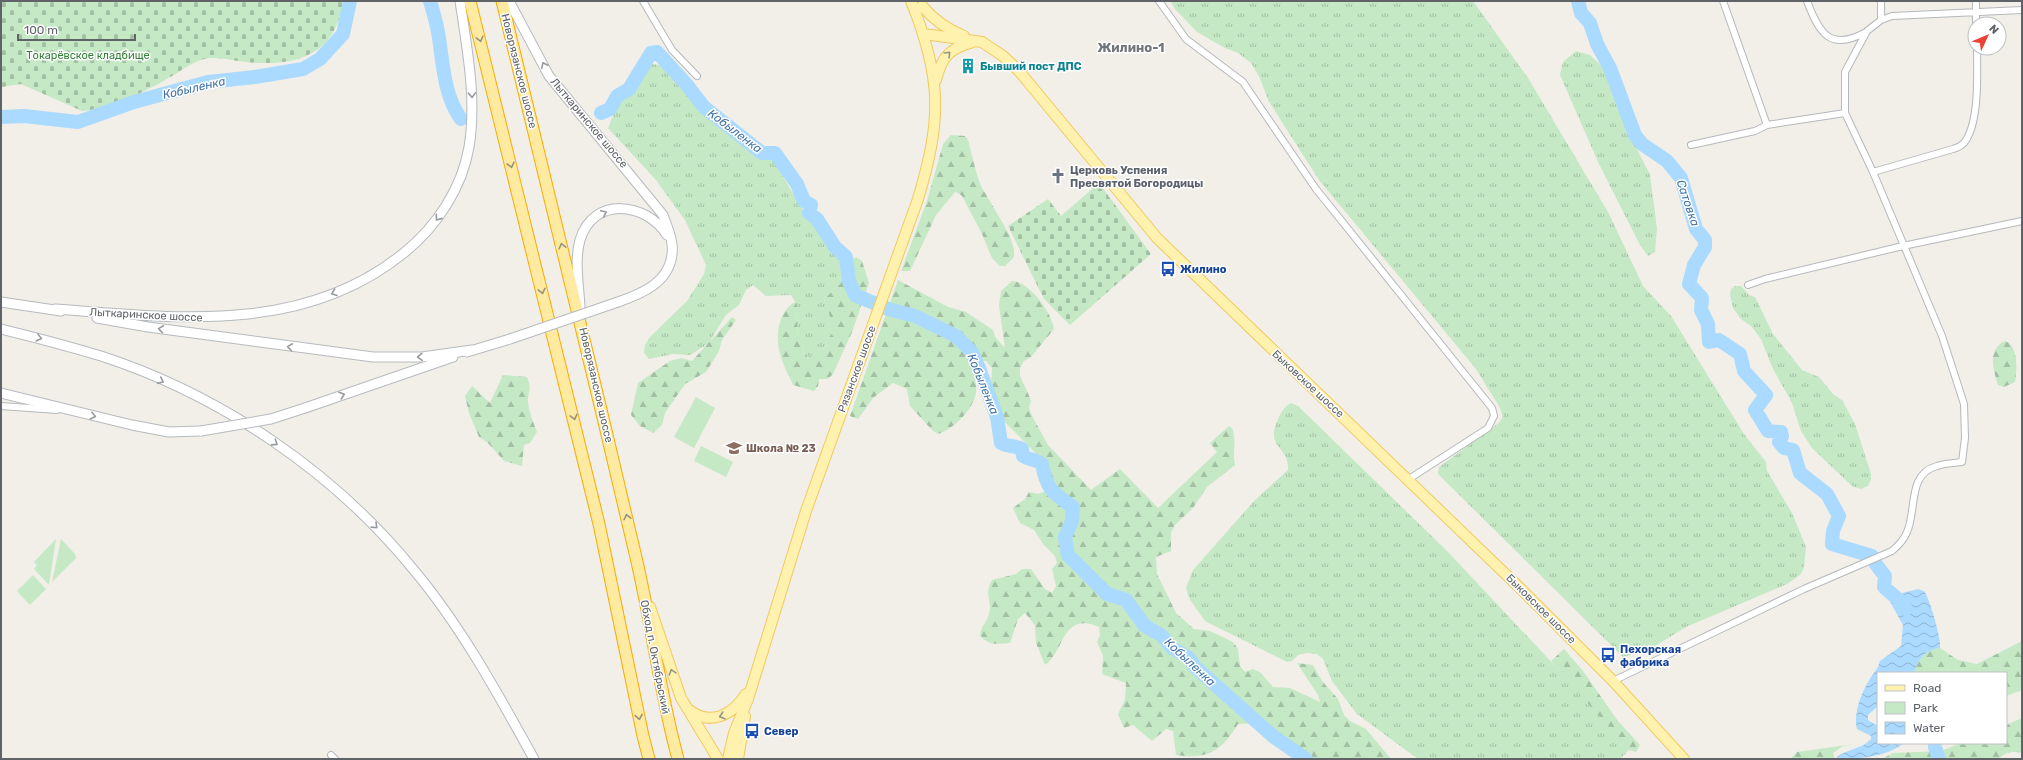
<svg xmlns="http://www.w3.org/2000/svg" width="2023" height="760" font-family="Rubik,sans-serif">
<style>
.grass{fill:url(#grass-tufts)}
.forest{fill:url(#forest-firs)}
.cemetery{fill:url(#cemetery-stones)}
.green{fill:#c5e8c5}
.water{fill:url(#water-waves)}
.lines{fill:none;stroke-linecap:round;stroke-linejoin:round}
.river{stroke:#aadaff;stroke-width:14}
.minor-casing{stroke:#b5b8bc;stroke-width:8}
.secondary-casing{stroke:#b6babf;stroke-width:11}
.primary-casing{stroke:#f2c960;stroke-width:12}
.trunk-casing{stroke:#f9ab00;stroke-width:13}
.minor{stroke:#fff;stroke-width:6}
.secondary{stroke:#fff;stroke-width:9}
.primary{stroke:#fff2af;stroke-width:10}
.trunk{stroke:#feeaa1;stroke-width:11}
.secondary-bridge-casing{stroke:#b6babf;stroke-width:11;stroke-linecap:butt}
.secondary-bridge{stroke:#fff;stroke-width:9}
.oneway{stroke:#97927c}
.oneway2{stroke:#979581}
.oneway3{stroke:#979a9d}
.labels{text-anchor:middle;dominant-baseline:central;stroke-width:3;stroke-linejoin:round;paint-order:stroke}
.park-label{font-size:11px;fill:#348238;stroke:#fff}
.culture-label{font-size:11px;font-weight:bold;fill:#0d838f;stroke:#fff;text-anchor:start}
.street-label{font-size:11px;fill:#5f6368;stroke:#fff}
.worship-label{font-size:11px;font-weight:bold;fill:#5b616d;stroke:#fff;text-anchor:start}
.transit-label{font-size:11px;font-weight:bold;fill:#164399;stroke:#fff;text-anchor:start}
.education-label{font-size:11px;font-weight:bold;fill:#785e54;stroke:#fff;text-anchor:start}
.water-label{font-size:12px;font-style:italic;fill:#4174aa;stroke:#fff}
.quarter-label{font-size:13px;font-weight:bold;fill:#70757a;stroke:#fff}
</style>
<defs>
<pattern id="grass-tufts" width="24" height="20" patternUnits="userSpaceOnUse"><rect width="24" height="20" fill="#c5e8c5"/><path d="M3 7l-1-3M5 7V3M7 7l1-3M15 17l-1-3M17 17v-4M19 17l1-3" fill="none" stroke="#a3c0a4"/></pattern>
<pattern id="forest-firs" width="22" height="20" patternUnits="userSpaceOnUse"><rect width="22" height="20" fill="#c5e8c5"/><path d="M5 1l3.5 6h-7zM16 11l3.5 6h-7z" fill="#a3c0a4"/></pattern>
<pattern id="cemetery-stones" width="16" height="16" patternUnits="userSpaceOnUse"><rect width="16" height="16" fill="#c5e8c5"/><path d="M2 7V4a2 2 0 0 1 4 0v3zM10 15v-3a2 2 0 0 1 4 0v3z" fill="#a3c0a4"/></pattern>
<pattern id="water-waves" width="16" height="10" patternUnits="userSpaceOnUse"><rect width="16" height="10" fill="#aadaff"/><path d="M0 5q4-4 8 0t8 0" fill="none" stroke="#8eb4d2"/></pattern>
</defs>
<rect width="100%" height="100%" fill="#f1efe8"/>
<path class="grass" d="M1171,1H1473L1528,78L1608,212L1643,286L1671,316L1744,434L1766,462L1767,471L1792,513L1806,547L1804,568L1800,575L1787,584L1686,627L1647,651L1623,657L1438,474L1439,467L1499,423L1503,416L1500,408L1476,369L1319,180L1268,100L1260,78L1251,63L1238,53L1223,47L1197,32L1174,8Z
M1576,51L1590,55L1607,71L1635,145L1650,175L1657,229L1655,252L1648,256L1640,245L1599,164L1560,75L1563,62Z
M652,64L660,65L667,69L701,112L761,157L773,160L809,220L833,249L843,267L841,283L824,299L834,325L833,333L827,339L826,348L807,358L798,340L797,305L791,295L766,296L753,285L746,290L739,305L726,315L708,344L690,355L673,354L649,359L644,353L645,345L649,338L687,301L704,274L706,265L685,220L656,180L608,128L617,106L631,92L646,69Z
M1735,286H1741L1749,295L1755,297L1773,334L1802,370L1819,377L1833,394L1842,400L1855,424L1871,474V479L1868,486L1861,489L1852,486L1812,448L1801,431L1792,403L1773,369L1761,339L1752,327L1741,319L1733,308L1730,294L1731,289Z
M1291,403L1298,406L1448,552L1573,685L1629,750L1620,759H1418L1357,714L1332,681L1323,659L1317,654L1307,653L1298,655L1292,661L1287,662L1205,621L1189,598L1186,588L1193,570L1255,500L1288,470C1290,445 1263,449 1279,417C1282,411 1285,406 1291,403Z"/>
<path class="forest" d="M951,135L965,136L968,140L977,175L981,186L1009,234L1014,249V257L1005,266H1000L992,258L982,234L962,196L958,193L955,192L936,215L910,271H901L927,201L943,144Z
M856,257L862,261L869,283L852,332L833,374L828,379H819L818,386L814,391L793,385C789,375 782,364 780,353C775,337 778,311 795,302L797,305L798,340L807,358L826,348L827,339L833,333V325L824,299L841,283L843,267Z
M898,280L948,307L966,312L993,330L995,337L1005,348L999,306L1001,291L1012,281C1029,281 1052,313 1054,329L1031,357L1024,361L1020,368V376L1031,400L1029,408L1032,416L1048,445L1091,490L1120,469L1158,508L1217,452L1210,443L1229,426L1232,428C1237,443 1232,450 1235,465L1207,487L1193,508L1175,525L1171,533V551L1156,557L1157,574L1176,613L1194,629L1210,631L1233,642L1238,649L1240,666L1245,672L1253,669L1261,673L1273,687L1290,688L1320,702L1318,695L1297,663L1313,665L1322,681L1338,699L1344,715L1350,721L1366,729L1391,759H1302L1301,751L1262,723L1238,724C1222,750 1209,760 1176,755L1173,731L1166,729L1152,741L1133,725L1124,728L1118,714L1125,700L1126,683L1102,674L1103,656L1097,642L1100,635L1099,627C1061,611 1065,652 1045,665L1036,643L1035,625L1025,613L1018,619L1010,643C997,644 988,646 980,635C981,626 987,622 989,614C993,601 983,595 992,580L1016,574L1022,569H1031L1045,589L1052,593L1056,586L1052,569L1057,563L1055,556L1043,544L1034,530L1020,523L1013,508L1025,499L1029,492L1038,494L1053,488L1046,464L1000,417L991,385L992,368L986,361L979,360C968,375 978,378 976,392C974,409 954,429 938,434L932,430L910,406L907,389L893,383L873,398L858,419L850,416Z
M732,317L736,320L722,340L719,351L706,372L685,384L665,413L662,425L653,433L640,426L631,415L638,383L670,361L681,358L692,361Z
M2005,341C2019,346 2017,371 2015,382L2004,387L1998,385C1993,370 1987,349 2005,341Z
M503,375L527,377C532,390 528,390 528,402C529,413 533,421 537,432L530,443L524,445L522,466L504,461L488,443L479,437L469,413L465,396L472,386L490,403Z
M2022,641V690L2006,696V673H1914C1918,659 1925,650 1940,648L1958,660L1977,664Z
M1564,649L1583,671L1618,721L1640,745L1636,752L1629,750L1551,661Z
M2022,718V753C2013,751 2005,752 1999,759H1882L1893,753L1941,751L1961,743H2006V725Z
M1854,744L1843,746L1833,753L1835,759H1790L1797,752Z"/>
<path class="cemetery" d="M1,1H343C336,56 295,67 246,62C232,61 216,55 201,60C191,63 181,71 172,76C146,91 112,109 82,111L21,84L1,87Z
M1099,183L1151,254L1070,325L1044,299L1008,226L1048,199L1061,216Z"/>
<path class="green" d="M696,397L715,408L694,448L674,437Z
M701,446L733,462L726,477L694,461Z
M56,539L49,585L34,569L37,565L34,562Z
M61,539L75,554L76,558L52,582Z
M33,575L46,589L30,605L17,591Z"/>
<path class="water" d="M1918,589C1918,589 1923,591 1924,591C1929,596 1942,641 1940,648C1925,650 1918,659 1914,673H1878V706L1868,715V720L1878,726V743H1904C1886,757 1859,759 1837,759V757C1847,749 1862,749 1871,739V736L1857,729C1853,713 1862,691 1871,677C1875,671 1878,669 1880,661L1901,646L1903,625L1888,598L1890,596Z"/>
<g class="lines">
<path class="river" d="M430,1C433,11 436,21 438,32C443,60 443,95 461,119
M1578,1L1581,13L1590,23L1597,44L1610,68L1635,135L1642,144L1667,161L1681,178L1696,229L1705,240V247L1694,265L1689,284L1702,298L1701,310L1708,324L1709,342L1719,340L1740,354L1744,371L1766,395L1755,410L1768,431L1781,432L1782,436L1779,442L1784,448L1793,450L1800,473L1827,494L1839,516L1833,531L1832,544L1872,556
M601,113L610,109L617,96L629,89L651,53L657,52L687,85L704,107L762,153H775L797,184L804,201L811,205L809,213L817,219L835,247L846,257L849,281L855,295L888,309L915,316L956,336L971,351L979,368L997,417L1001,443C1007,447 1014,445 1022,449L1023,456C1029,460 1036,459 1042,464C1047,490 1052,492 1073,507L1072,521L1065,537L1068,555L1107,594L1126,600L1145,626L1161,635L1172,648L1189,658L1195,667L1274,737L1306,759
M1,117L24,116L78,122L134,102L208,82L255,77L303,69L320,59L343,34L350,1
M1875,563L1885,576L1884,587L1900,601L1906,609
M1935,747L1939,759"/>
<defs>
<path id="minor" d="M643,1L672,50L697,76
M1159,1L1186,39L1243,82L1316,189L1492,408L1494,416L1488,428L1409,479
M1723,1L1767,125
M1807,1C1819,33 1830,52 1866,32
M1881,1V20
M1976,1V24
M1691,145L1755,131L1767,125L1845,113V72L1867,31L1881,20L1892,16L2022,10
M1873,172L1953,149C1957,148 1961,146 1964,143C1980,123 1977,72 1977,48
M1748,285L1765,279L1903,246L2022,221
M1,406L57,410
M1613,681L1804,589L1892,551C1899,545 1904,540 1907,532C1917,510 1907,474 1937,466C1945,463 1954,463 1962,462L1965,438L1964,404L1942,336L1873,172L1845,113
M331,755L335,759"/>
<path id="secondary" d="M509,1L549,76L663,215C667,227 674,241 672,254C669,283 641,294 618,302
M1,302L61,311
M580,307C579,286 574,261 580,240C593,196 646,202 667,235
M55,309C176,318 304,335 405,252C437,226 462,188 469,147C477,99 467,49 460,1
M97,318L148,327L373,357H422L472,350
M1,329C34,337 68,346 101,356C221,395 334,472 413,569C461,626 498,694 534,759
M467,352L510,339
M1,393L132,425L169,432L201,431
M305,408L453,357"/>
<path id="primary" d="M922,6C934,20 946,29 964,36
M924,34L982,42L1003,56L1019,71L1157,238L1522,590L1613,681L1684,759
M936,80C942,56 949,49 973,42
M650,607L681,698L718,759
M688,709C710,727 733,715 746,694
M728,759L734,733L748,699L806,511L918,199C942,119 942,78 911,1
M738,759L745,716"/>
<path id="trunk" d="M470,1L599,524L643,736L649,759
M502,1C547,183 591,366 634,549C651,618 659,690 678,759"/>
</defs>
<use href="#minor" class="minor-casing"/>
<use href="#secondary" class="secondary-casing"/>
<use href="#primary" class="primary-casing"/>
<use href="#trunk" class="trunk-casing"/>
<use href="#minor" class="minor"/>
<use href="#secondary" class="secondary"/>
<use href="#primary" class="primary"/>
<use href="#trunk" class="trunk"/>
<defs>
<path id="secondary-bridge" d="M510,339L618,302
M201,431L271,419L305,408"/>
</defs>
<use href="#secondary-bridge" class="secondary-bridge-casing"/>
<use href="#secondary-bridge" class="secondary-bridge"/>
</g>
<defs><path id="oneway-chevron" d="M-2-3.5L2.5 0L-2 3.5" fill="none" stroke-width="1.6" stroke-linecap="round" stroke-linejoin="round"/></defs>
<g class="oneway">
<use href="#oneway-chevron" transform="translate(480 39) rotate(76)"/>
<use href="#oneway-chevron" transform="translate(511 165) rotate(76)"/>
<use href="#oneway-chevron" transform="translate(562 246) rotate(-104)"/>
<use href="#oneway-chevron" transform="translate(542 291) rotate(76)"/>
<use href="#oneway-chevron" transform="translate(574 417) rotate(76)"/>
<use href="#oneway-chevron" transform="translate(627 517) rotate(-103)"/>
<use href="#oneway-chevron" transform="translate(639 717) rotate(80)"/>
</g>
<g class="oneway2">
<use href="#oneway-chevron" transform="translate(948 54) rotate(-45)"/>
<use href="#oneway-chevron" transform="translate(672 672) rotate(-108)"/>
<use href="#oneway-chevron" transform="translate(722 716) rotate(162)"/>
</g>
<g class="oneway3">
<use href="#oneway-chevron" transform="translate(544 65) rotate(-117)"/>
<use href="#oneway-chevron" transform="translate(472 95) rotate(88)"/>
<use href="#oneway-chevron" transform="translate(604 213) rotate(-25)"/>
<use href="#oneway-chevron" transform="translate(438 218) rotate(125)"/>
<use href="#oneway-chevron" transform="translate(334 293) rotate(160)"/>
<use href="#oneway-chevron" transform="translate(161 329) rotate(-172)"/>
<use href="#oneway-chevron" transform="translate(39 338) rotate(14)"/>
<use href="#oneway-chevron" transform="translate(290 347) rotate(-172)"/>
<use href="#oneway-chevron" transform="translate(420 357) rotate(176)"/>
<use href="#oneway-chevron" transform="translate(161 381) rotate(25)"/>
<use href="#oneway-chevron" transform="translate(342 395) rotate(-19)"/>
<use href="#oneway-chevron" transform="translate(93 416) rotate(14)"/>
<use href="#oneway-chevron" transform="translate(275 443) rotate(33)"/>
<use href="#oneway-chevron" transform="translate(375 526) rotate(44)"/>
</g>
<defs>
<symbol id="building-bare" viewBox="-9 -9 18 18"><path d="M-4-6H4V6H1V3H-1V6H-4ZM-2.5-4.3h1.7v1.8h-1.7ZM.8-4.3h1.7v1.8H.8ZM-2.5-1h1.7V.8h-1.7ZM.8-1h1.7V.8H.8Z" fill="#0f9aa8" stroke="#fff" stroke-width="2.5" paint-order="stroke"/></symbol>
<symbol id="church-bare" viewBox="-9 -9 18 18"><path d="M-1.2-6h2.4v3.5h3.3v2.4h-3.3V6h-2.4V-.1h-3.3v-2.4h3.3Z" fill="#6b7280" stroke="#fff" stroke-width="2.5" paint-order="stroke"/></symbol>
<symbol id="bus-bare" viewBox="-9 -9 18 18"><path d="M-5-6H5V4H4V6H2V4H-2V6H-4V4H-5ZM-3.5-4V0h7V-4ZM-3.5 1.2v1.5H-2V1.2ZM2 1.2v1.5H3.5V1.2Z" fill="#1a4fb4" stroke="#fff" stroke-width="2.5" paint-order="stroke"/></symbol>
<symbol id="school-bare" viewBox="-9 -9 18 18"><path d="M0-5L7-2L0 1L-7-2ZM-4 1L0 2.5L4 1V4Q0 6-4 4Z" fill="#8d6e63" stroke="#fff" stroke-width="2.5" paint-order="stroke"/></symbol>
</defs>
<g fill-rule="evenodd">
<use href="#building-bare" x="957" y="55" width="22" height="22"/>
<use href="#church-bare" x="1047" y="165" width="22" height="22"/>
<use href="#bus-bare" x="1157" y="258" width="22" height="22"/>
<use href="#school-bare" x="723" y="437" width="22" height="22"/>
<use href="#bus-bare" x="1597" y="644" width="22" height="22"/>
<use href="#bus-bare" x="741" y="720" width="22" height="22"/>
</g>
<g class="labels">
<g class="park-label">
<text x="88" y="55">Токарёвское кладбище</text>
</g>
<g class="culture-label">
<text x="980" y="66">Бывший пост ДПС</text>
</g>
<g class="street-label">
<text transform="translate(519 71) rotate(76)">Новорязанское шоссе</text>
<text transform="translate(589 123) rotate(50)">Лыткаринское шоссе</text>
<text transform="translate(146 315) rotate(3)">Лыткаринское шоссе</text>
<text transform="translate(857 369) rotate(-70)">Рязанское шоссе</text>
<text transform="translate(1308 384) rotate(43)">Быковское шоссе</text>
<text transform="translate(596 385) rotate(77)">Новорязанское шоссе</text>
<text transform="translate(1541 609) rotate(45)">Быковское шоссе</text>
<text transform="translate(655 657) rotate(79)">Обход п. Октябрьский</text>
</g>
<g class="worship-label">
<text x="1070" y="170">Церковь Успения<tspan x="1070" dy="13">Пресвятой Богородицы</tspan></text>
</g>
<g class="transit-label">
<text x="1180" y="269">Жилино</text>
<text x="1620" y="649">Пехорская<tspan x="1620" dy="13">фабрика</tspan></text>
<text x="764" y="731">Север</text>
</g>
<g class="education-label">
<text x="746" y="448">Школа № 23</text>
</g>
<g class="water-label">
<text transform="translate(194 88) rotate(-13)">Кобыленка</text>
<text transform="translate(735 131) rotate(37)">Кобыленка</text>
<text transform="translate(1688 203) rotate(71)">Сатовка</text>
<text transform="translate(983 384) rotate(68)">Кобыленка</text>
<text transform="translate(1190 662) rotate(43)">Кобыленка</text>
</g>
<g class="quarter-label">
<text x="1131" y="47">Жилино-1</text>
</g>
</g>
<rect width="2023" height="760" fill="none" stroke="#5f6368" stroke-width="4"/>
<rect x="1877" y="672" width="130" height="72" fill="#ffffff" stroke="#bfc1c3"/>
<rect x="1885" y="685" width="20" height="6" fill="#fff2af" stroke="#bfc1c3"/>
<text x="1913" y="692" font-size="12" fill="#5f6368">Road</text>
<rect x="1885" y="702" width="20" height="12" fill="#c5e8c5" stroke="#bfc1c3"/>
<text x="1913" y="712" font-size="12" fill="#5f6368">Park</text>
<rect x="1885" y="722" width="20" height="12" fill="url(#water-waves)" stroke="#bfc1c3"/>
<text x="1913" y="732" font-size="12" fill="#5f6368">Water</text>
<g transform="translate(1987 36) rotate(46)"><circle r="19" fill="#ffffff" stroke="#bfc1c3"/>
<path d="M0-3L7 15L0 10L-7 15Z" fill="#ea4335"/>
<text y="-6" font-size="11" font-weight="bold" text-anchor="middle" fill="#5f6368">N</text>
</g>
<path d="M18 34v6h117v-6" fill="none" stroke="#5f6368" stroke-width="2"/>
<text x="24" y="34" font-size="12" fill="#5f6368" stroke="#ffffff" stroke-width="3" paint-order="stroke">100 m</text>
</svg>
